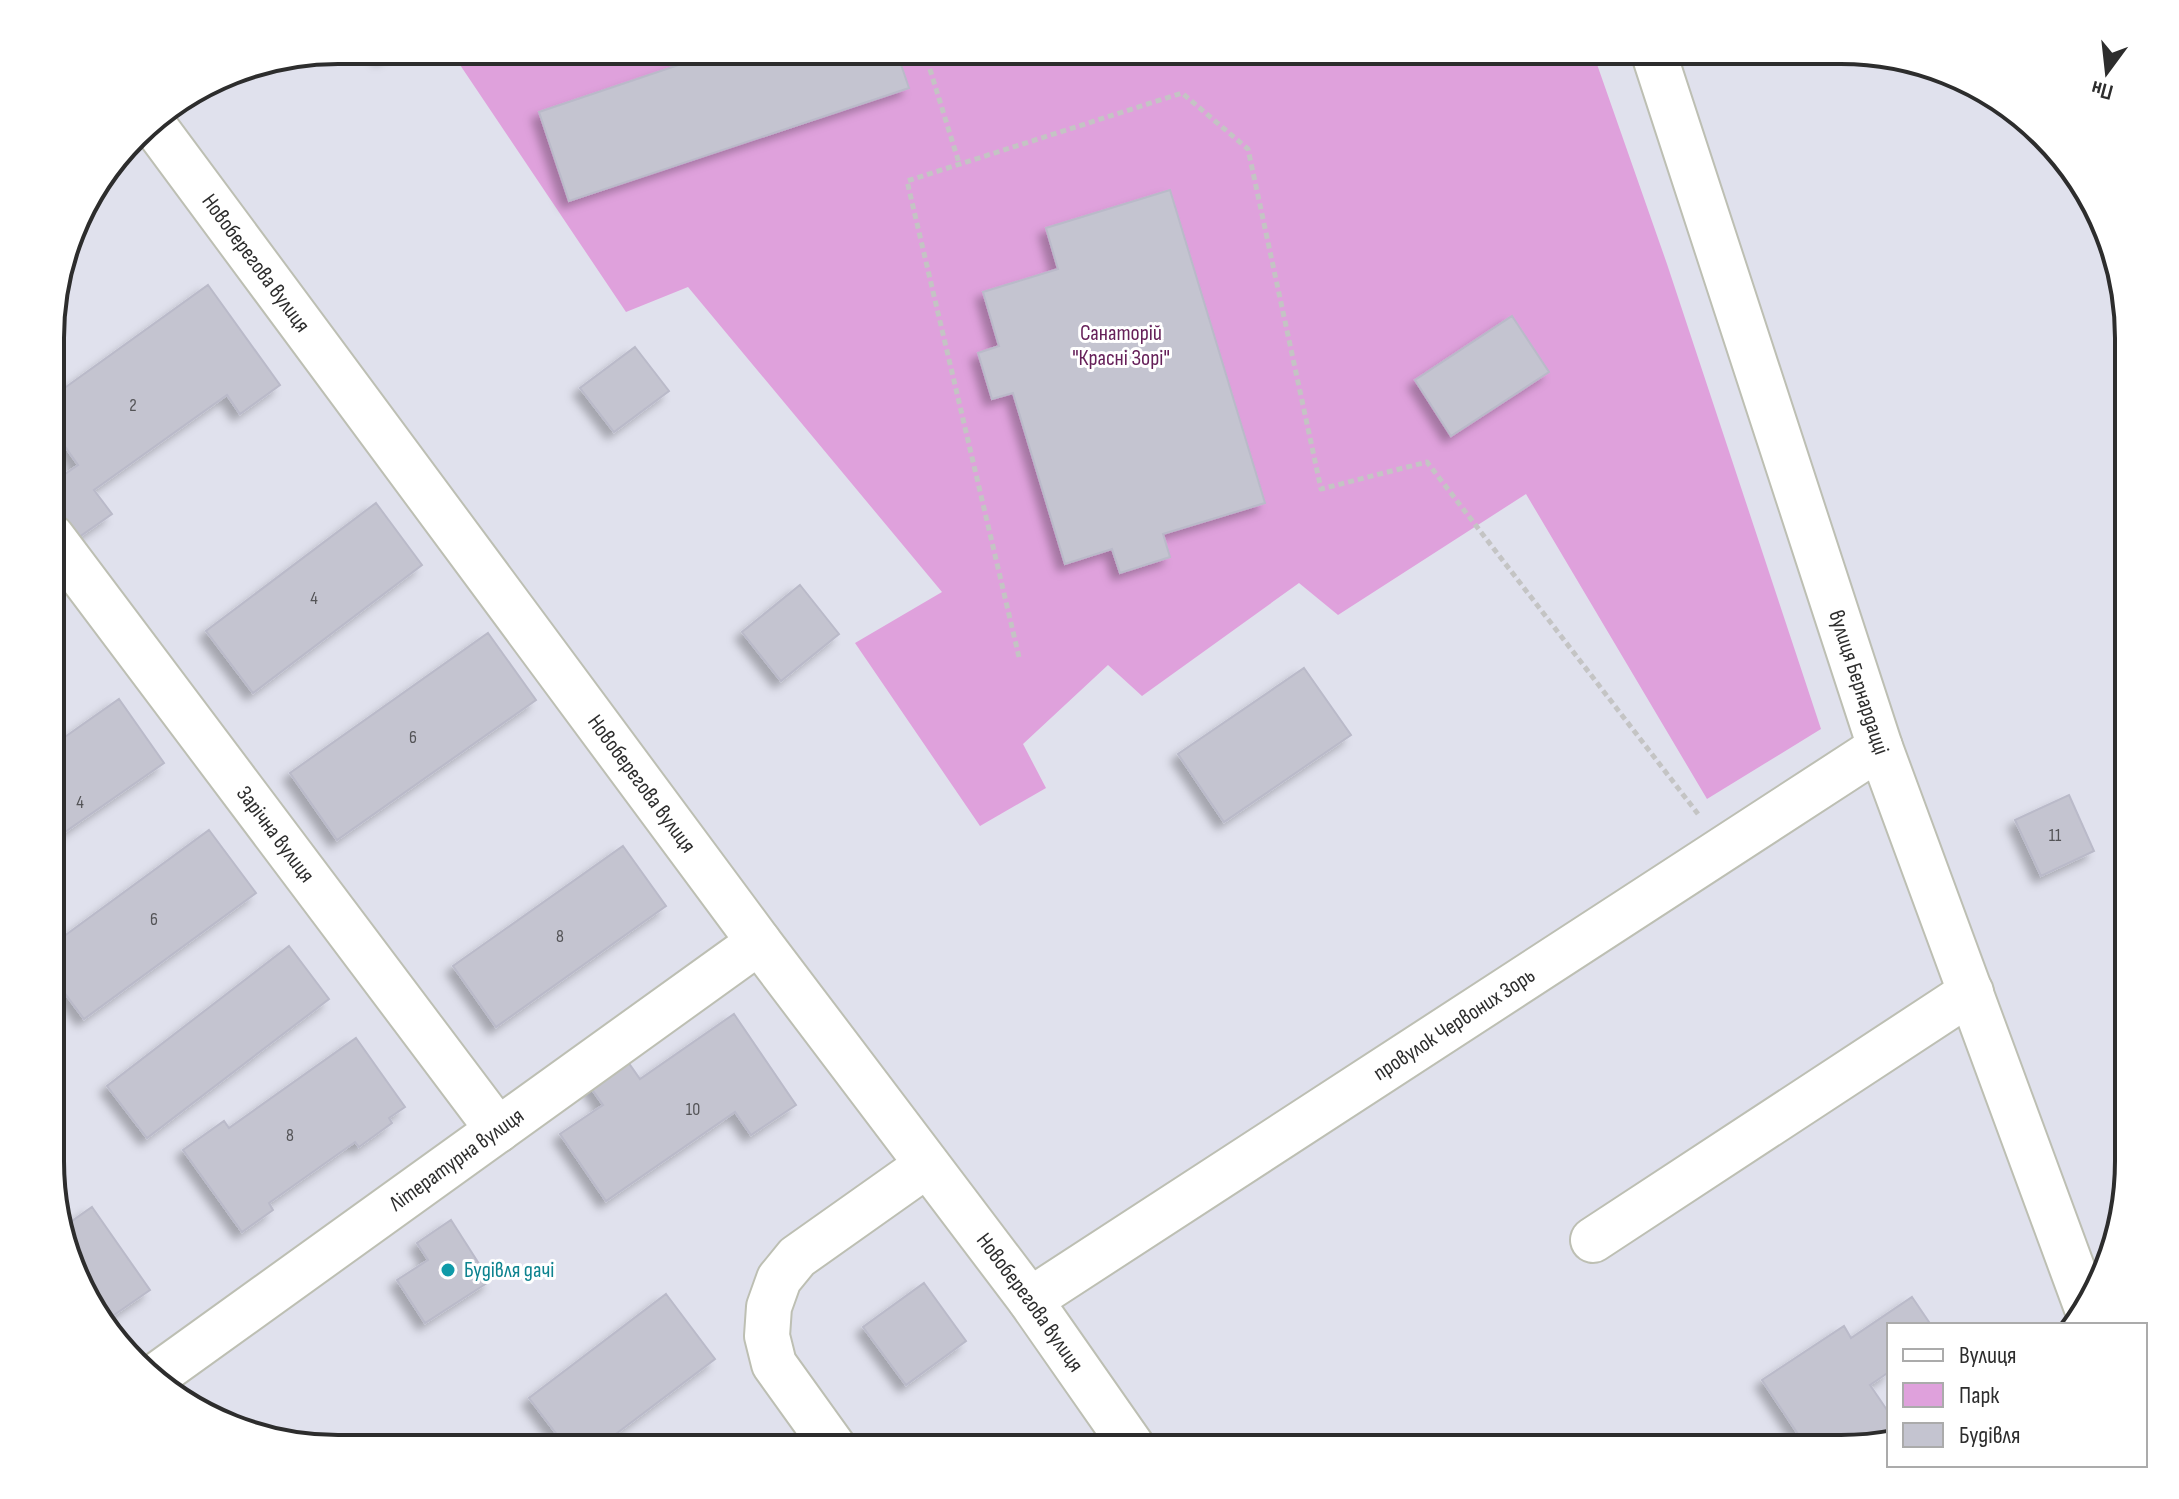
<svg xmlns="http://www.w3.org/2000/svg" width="2179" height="1499" font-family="'Sofia Sans Condensed',sans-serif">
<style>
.green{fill:#dfa1dc}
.building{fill:#c4c4d0;stroke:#babac9;stroke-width:2;filter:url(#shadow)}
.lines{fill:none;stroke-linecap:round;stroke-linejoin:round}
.minor-casing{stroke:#bdbfb3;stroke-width:48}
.path{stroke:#c4c4c4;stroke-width:5;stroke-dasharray:6 4;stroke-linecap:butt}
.minor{stroke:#fff;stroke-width:44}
.culture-dot{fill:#0f9aa8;stroke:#fff;stroke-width:3}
.labels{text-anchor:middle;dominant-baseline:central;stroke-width:6;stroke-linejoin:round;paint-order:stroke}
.number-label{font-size:18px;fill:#535356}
.street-label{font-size:22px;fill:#2d2d2d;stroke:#fff}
.park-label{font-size:22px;fill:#662059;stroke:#fff}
.culture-label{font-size:22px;fill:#0d838f;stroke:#fff;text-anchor:start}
.rim{fill:none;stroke:#2d2d2d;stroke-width:4}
</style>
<defs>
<filter id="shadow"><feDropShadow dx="-7" dy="7" stdDeviation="4" flood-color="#0004"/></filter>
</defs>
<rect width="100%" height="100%" fill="#e0e1ed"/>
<path class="green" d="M450,50H1592L1667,264L1821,729L1707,799L1526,494L1338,615L1299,583L1142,696L1108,665L1023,744L1046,788L980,826L855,643L942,592L688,287L626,312Z"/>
<path class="building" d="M376,50H394L382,58Z
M723,50H896L909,88L569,201L539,112Z
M1170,190L1265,503L1163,534L1170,557L1120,573L1112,549L1065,564L1013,393L992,399L978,353L999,346L983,292L1058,269L1046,228Z
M208,285L280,385L240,414L227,395L94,490L112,514L79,537L52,500V483L78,465L52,428V397Z
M1512,316L1549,372L1451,436L1415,380Z
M635,347L669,391L614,432L580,388Z
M376,503L422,565L253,693L206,631Z
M800,585L839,634L781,681L742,632Z
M488,633L536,700L337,840L290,773Z
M1304,668L1351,735L1224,822L1178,754Z
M119,699L164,763L52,841V746Z
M2069,795L2094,851L2041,876L2015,820Z
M209,830L256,893L84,1019L52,976V945Z
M623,846L666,906L496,1027L453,966Z
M289,946L329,999L147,1138L107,1086Z
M734,1014L796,1105L751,1135L735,1112L606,1201L560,1134L603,1105L586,1081L623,1055L640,1079Z
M356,1038L405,1107L389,1118L392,1123L359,1147L355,1142L269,1203L273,1210L242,1232L183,1150L224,1121L229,1128Z
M92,1207L150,1290L104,1322L89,1305L62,1228Z
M451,1220L490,1281L425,1323L397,1280L428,1260L417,1243Z
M924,1283L966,1341L906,1385L863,1327Z
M666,1294L715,1359L596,1449H568L529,1398Z
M1912,1297L1931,1325H1889V1372L1870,1385L1889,1413V1438L1841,1449H1808L1762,1380L1844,1326L1851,1338Z"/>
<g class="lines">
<defs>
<g id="minor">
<path id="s1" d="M1653,51L1880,747L2086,1306"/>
<path id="s2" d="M150,120L759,942L1030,1300L1134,1449"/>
<path id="s3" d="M52,537L498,1130"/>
<path d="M1593,1240L1971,992"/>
<path id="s4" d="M1030,1300L1880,747"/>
<path id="s5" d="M153,1378L759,942"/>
<path d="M835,1449L774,1364L767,1336L769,1307L779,1279L797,1257L927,1165"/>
</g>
</defs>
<use href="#minor" class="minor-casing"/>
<path class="path" d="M924,50L959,163
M1019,657L907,181L1182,93L1248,149L1321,489L1427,462L1698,814"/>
<use href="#minor" class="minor"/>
</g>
<circle class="culture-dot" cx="448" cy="1270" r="8"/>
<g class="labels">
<g class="number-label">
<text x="133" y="405">2</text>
<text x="314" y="598">4</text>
<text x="413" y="737">6</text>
<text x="80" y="802">4</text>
<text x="2055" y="835">11</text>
<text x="154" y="919">6</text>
<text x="560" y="936">8</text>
<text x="693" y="1109">10</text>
<text x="290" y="1135">8</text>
</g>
<g class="street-label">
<text stroke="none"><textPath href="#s2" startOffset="178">Новоберегова вулиця</textPath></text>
<text stroke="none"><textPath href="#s1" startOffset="664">вулиця Бернардацці</textPath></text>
<text stroke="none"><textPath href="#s2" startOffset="826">Новоберегова вулиця</textPath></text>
<text stroke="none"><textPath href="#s3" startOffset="372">Зарічна вулиця</textPath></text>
<text stroke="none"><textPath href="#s4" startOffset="506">провулок Червоних Зорь</textPath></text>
<text stroke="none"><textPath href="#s5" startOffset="374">Літературна вулиця</textPath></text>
<text stroke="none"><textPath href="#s2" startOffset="1474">Новоберегова вулиця</textPath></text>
</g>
<g class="park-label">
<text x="1121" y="333">Санаторій<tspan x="1121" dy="25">"Красні Зорі"</tspan></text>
</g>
<g class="culture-label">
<text x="464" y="1270">Будівля дачі</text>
</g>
</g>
<path d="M0 0H2179V1499H0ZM338 64H1841A274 274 0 0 1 2115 338V1161A274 274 0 0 1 1841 1435H338A274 274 0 0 1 64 1161V338A274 274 0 0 1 338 64Z" fill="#fff" fill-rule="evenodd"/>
<path class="rim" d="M338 64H1841A274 274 0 0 1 2115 338V1161A274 274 0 0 1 1841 1435H338A274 274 0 0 1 64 1161V338A274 274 0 0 1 338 64Z"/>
<rect x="1887" y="1323" width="260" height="144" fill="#ffffff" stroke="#ababab" stroke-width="2"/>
<rect x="1903" y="1349" width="40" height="12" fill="#ffffff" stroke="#ababab" stroke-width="2"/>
<text x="1959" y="1363" font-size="24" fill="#2d2d2d">Вулиця</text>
<rect x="1903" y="1383" width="40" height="24" fill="#dfa1dc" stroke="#ababab" stroke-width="2"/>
<text x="1959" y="1403" font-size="24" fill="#2d2d2d">Парк</text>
<rect x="1903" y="1423" width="40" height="24" fill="#c4c4d0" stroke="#ababab" stroke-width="2"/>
<text x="1959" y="1443" font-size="24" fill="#2d2d2d">Будівля</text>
<g transform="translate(2107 72) rotate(195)" stroke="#ffffff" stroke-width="6" paint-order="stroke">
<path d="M0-6L14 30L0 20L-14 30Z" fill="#2d2d2d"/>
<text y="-12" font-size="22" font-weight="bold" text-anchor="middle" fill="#2d2d2d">Пн</text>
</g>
</svg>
